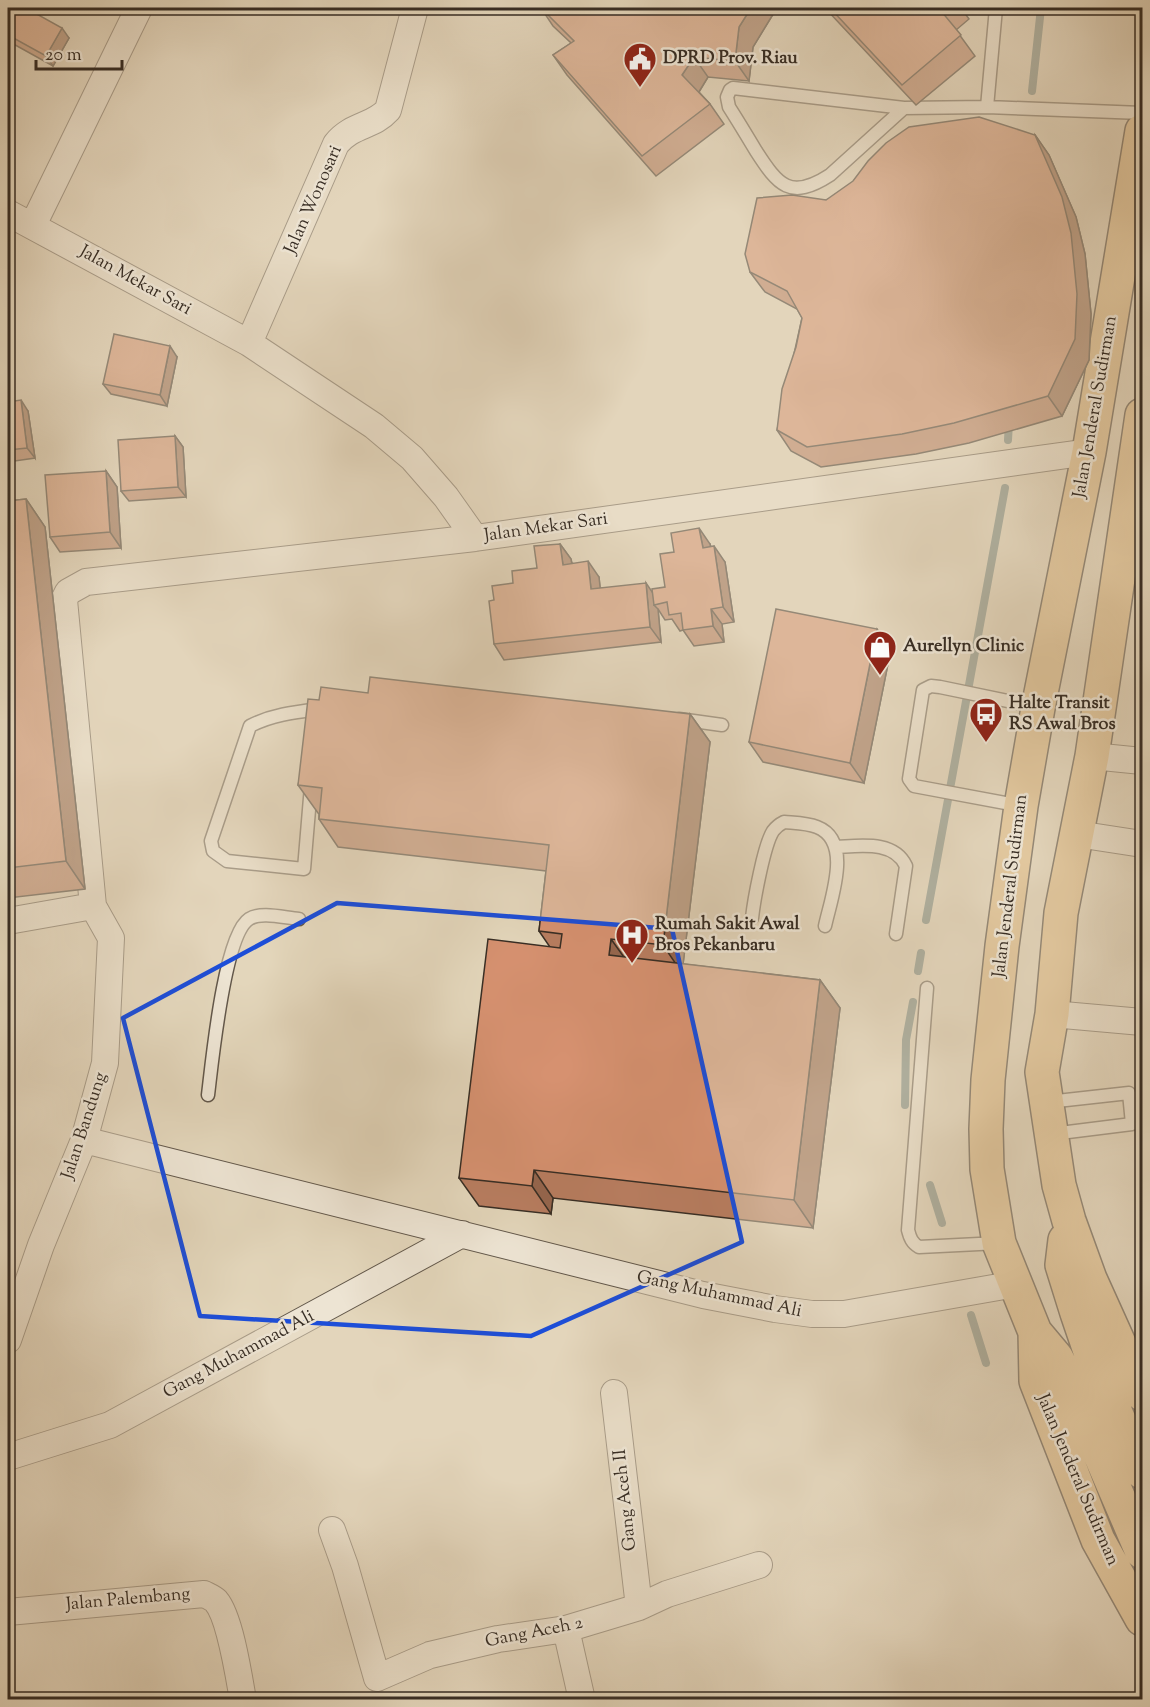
<svg xmlns="http://www.w3.org/2000/svg" width="1150" height="1707" font-family="'Sorts Mill Goudy',serif">
<style>
.lines{fill:none;stroke-linecap:round;stroke-linejoin:round}
.stream{stroke:#6f817a;stroke-width:8}
.service-casing{stroke:#62574a;stroke-width:15}
.minor-casing{stroke:#62574a;stroke-width:28}
.primary-casing{stroke:#372d24;stroke-width:36}
.service{stroke:#ede4d3;stroke-width:12}
.minor{stroke:#ede4d3;stroke-width:26}
.primary{stroke:#e2bb7e;stroke-width:33}
.wall{fill:#b87d60;stroke:#372d24;stroke-width:1.5}
.shaded-wall{fill:#96664e;stroke:#372d24;stroke-width:1.5}
.building{fill:#d69170;stroke:#372d24;stroke-width:1.5}
.marked{fill:none;stroke:#1d4ed8;stroke-width:4.5;stroke-linejoin:round}
.labels{text-anchor:middle;dominant-baseline:central;stroke-width:5;stroke-linejoin:round;paint-order:stroke}
.poi-label{font-size:18px;font-weight:bold;fill:#372d24;stroke:#ede4d3;text-anchor:start}
.street-label{font-size:18px;fill:#372d24;stroke:#ede4d3}
</style>
<rect width="100%" height="100%" fill="#e3d6bb"/>
<filter id="stains"><feTurbulence type="fractalNoise" baseFrequency=".00333" numOctaves="4"/><feColorMatrix values="0 0 0 0 .2 0 0 0 0 .09 0 0 0 0 .02 0 0 0 .5 -.17"/></filter>
<radialGradient id="worn" r=".72"><stop offset=".6" stop-color="#630" stop-opacity="0"/><stop offset="1" stop-color="#630" stop-opacity=".3"/></radialGradient>
<g class="lines">
<path class="stream" d="M1032,91L1041,8
M1008,440L1009,423
M926,920L1005,488
M918,971L921,953
M905,1105L906,1040L913,1002
M930,1185L942,1223
M971,1315L986,1363"/>
<defs>
<path id="service" d="M987,107L996,8
M904,108L830,175C790,201 778,185 756,151C747,136 738,121 729,107L727,97L730,90L733,88L904,108L987,107L1142,113
M679,719L722,725
M311,786L304,869L227,861L213,851L211,841L250,726C273,714 296,712 322,709
M1021,806L914,786L909,779L923,690L931,686L940,687L1037,707
M836,847C860,846 894,840 906,866L896,934
M752,918C754,900 764,845 773,831C776,827 780,824 784,822C795,823 807,823 817,827C853,841 831,898 825,926
M927,988L908,1230C910,1238 912,1243 919,1247L999,1243
M208,1095C212,1063 224,935 249,919C261,911 285,918 299,919
M1048,1102L1129,1093L1132,1124L1052,1134"/>
<path id="minor" d="M8,213L249,343L374,426L412,458L446,497L475,538
M33,225L139,8
M249,343L336,144C352,124 373,127 388,110L415,8
M1092,756L1142,761
M1077,834L1142,844
M8,921L93,906
M1052,1014L1142,1022
M84,1140L703,1295L775,1309L812,1314H844L1016,1284
M8,1340L41,1245L84,1140L105,1063L111,938L93,906L64,600L68,592L86,582L475,538L1089,452
M614,1393L639,1607
M8,1457L110,1425L462,1234
M332,1530L345,1566L377,1678
M8,1612L204,1594C208,1596 213,1598 216,1601C230,1617 239,1677 243,1700
M566,1629L582,1700
M377,1678L430,1655L498,1639L566,1629L639,1607L667,1594L759,1565"/>
<path id="primary" d="M1142,131L1089,452L1038,708L1021,806L1002,946L988,1080L986,1129L987,1169L999,1243L1035,1332L1036,1381L1098,1540L1142,1619
M1142,415L1092,756L1061,913L1052,1014L1042,1072L1059,1185L1069,1221L1090,1279L1142,1394
M1065,1240L1062,1265L1077,1313L1095,1366L1142,1472
M1035,1332L1056,1357L1068,1380L1142,1552"/>
</defs>
<use href="#service" class="service-casing"/>
<use href="#minor" class="minor-casing"/>
<use href="#primary" class="primary-casing"/>
<use href="#service" class="service"/>
<use href="#minor" class="minor"/>
<use href="#primary" class="primary"/>
</g>
<path class="wall" d="M8,8L34,12L69,38L53,66L8,41Z
M541,8H798V10L775,11L753,47L749,81L708,77L699,92L710,104L724,124L656,176L567,75L553,55L571,43L553,26Z
M825,8H961L969,19L956,30L975,56L916,105Z
M1035,135L1049,155L1076,217L1085,254L1091,314L1089,360L1062,416L969,443L916,454L821,467L791,451L777,430L802,318L797,309L765,292L750,272L826,200Z
M177,357L167,406L111,394L103,384Z
M8,402L28,411L35,458L8,462Z
M175,436L183,447L186,497L129,501L121,491Z
M106,471L117,487L121,548L60,552L50,537Z
M26,499L45,527L85,889L8,898V501Z
M560,544L571,559L572,563L599,577L600,588L652,593L665,587L674,552L710,544L711,547L725,562L734,622L722,624L724,642L694,646L683,630L680,631L672,619L665,620L658,609L661,642L504,660L494,644V600L513,583L537,568Z
M891,649L864,783L763,762L749,742Z
M368,693L690,714L710,742L683,964L820,980L840,1008L813,1228L553,1198L551,1214L479,1206L459,1178L550,947L539,931L546,871L338,847L319,819V814L318,813L298,785L319,700Z"/>
<path class="shaded-wall" d="M25,8H37L31,17Z
M751,8H772L775,11L753,47L749,81L735,61L739,27Z
M62,28L69,38L53,66L46,56Z
M694,57L708,77L697,95L682,75Z
M1035,135L1049,155L1076,217L1085,254L1091,314L1089,360L1062,416L1048,396Z
M170,346L177,357L167,406L160,395Z
M21,400L28,411L35,458L27,448Z
M175,436L183,447L186,497L178,487Z
M106,471L117,487L121,548L110,532Z
M26,499L45,527L85,889L66,861Z
M699,528L710,544L714,563L703,548Z
M560,544L571,559L574,580L563,565Z
M714,546L725,562L734,622L723,607Z
M588,561L599,577L602,605L591,589Z
M646,583L657,599L654,605L658,609L661,642L650,627Z
M711,609L722,624L724,642L713,626Z
M877,629L891,649L864,783L850,763Z
M690,714L710,742L682,973L663,945Z
M611,939L631,967L609,955Z
M820,980L840,1008L813,1228L794,1200Z
M534,1170L553,1198L551,1214L532,1186Z"/>
<path class="building" d="M8,8H26L62,28L46,56L8,35Z
M541,8H751L739,27L735,61L694,57L682,75L710,104L642,156L553,55L574,41Z
M830,8H945L941,11L961,35L902,85Z
M979,117L1035,135L1062,197L1071,233L1077,294L1075,339L1048,396L954,423L902,434L807,447L777,430L782,389L796,347L802,318L787,291L750,272L745,254L757,198L792,195L826,200L853,181L868,161L886,143L909,127Z
M114,334L170,346L160,395L103,384Z
M21,400L27,448L8,450V402Z
M175,436L178,487L121,491L118,440Z
M106,471L110,532L50,537L45,475Z
M26,499L66,861L8,868V501Z
M699,528L703,548L714,546L723,607L711,609L713,626L683,630L681,613L669,615L667,602L654,605L652,589L665,587L660,554L674,552L671,533Z
M560,544L563,565L588,561L591,589L646,583L650,627L494,644L489,601L494,600L492,586L513,583L512,571L537,568L534,546Z
M776,609L877,629L850,763L749,742Z
M370,677L690,714L663,945L611,939L609,955L820,980L794,1200L534,1170L532,1186L459,1178L488,939L560,948L562,934L539,931L549,845L319,819L322,788L298,785L308,699L319,700L321,687L368,693Z"/>
<path d="M0 0H1150V1707H0ZM337,903L672,929L742,1242L531,1336L200,1316L123,1018Z" fill="#e3d6bb" fill-opacity=".55" fill-rule="evenodd"/>
<path class="marked" d="M337,903L672,929L742,1242L531,1336L200,1316L123,1018Z"/>
<defs>
<symbol id="civic-pin" viewBox="-11 -11 22 30"><path d="M0 17L-7.5 6A9.5 9.5 0 1 1 7.5 6Z" fill="#8f2418" stroke="#ede4d3"/><path d="M-.6-6.5H3V-4.5H.6V-3L4-1V1h2V6H-6V1h2V-1L-.6-3ZM-1.2 2.5V6h2.4V2.5Z" fill="#fff"/></symbol>
<symbol id="shop-pin" viewBox="-11 -11 22 30"><path d="M0 17L-7.5 6A9.5 9.5 0 1 1 7.5 6Z" fill="#8f2418" stroke="#ede4d3"/><path d="M-5-2.5h2.3a2.7 3.5 0 0 1 5.4 0H5L5.5 6h-11ZM-1.5-2.5h3a1.5 2.3 0 0 0-3 0Z" fill="#fff"/></symbol>
<symbol id="bus-pin" viewBox="-11 -11 22 30"><path d="M0 17L-7.5 6A9.5 9.5 0 1 1 7.5 6Z" fill="#8f2418" stroke="#ede4d3"/><path d="M-5-6H5V4H4V6H2V4H-2V6H-4V4H-5ZM-3.5-4V0h7V-4ZM-3.5 1.2v1.5H-2V1.2ZM2 1.2v1.5H3.5V1.2Z" fill="#fff"/></symbol>
<symbol id="hospital-pin" viewBox="-11 -11 22 30"><path d="M0 17L-7.5 6A9.5 9.5 0 1 1 7.5 6Z" fill="#8f2418" stroke="#ede4d3"/><path d="M-5-5h3v3.5h4V-5h3V5h-3V1.5h-4V5h-3Z" fill="#fff"/></symbol>
</defs>
<g fill-rule="evenodd">
<use href="#civic-pin" x="621" y="40" width="38" height="52"/>
<use href="#shop-pin" x="861" y="628" width="38" height="52"/>
<use href="#bus-pin" x="967" y="695" width="38" height="52"/>
<use href="#hospital-pin" x="613" y="916" width="38" height="52"/>
</g>
<g class="labels">
<g class="poi-label">
<text x="663" y="59">DPRD Prov. Riau</text>
<text x="903" y="647">Aurellyn Clinic</text>
<text x="1009" y="704">Halte Transit<tspan x="1009" dy="21">RS Awal Bros</tspan></text>
<text x="655" y="925">Rumah Sakit Awal<tspan x="655" dy="21">Bros Pekanbaru</tspan></text>
</g>
<g class="street-label">
<text transform="translate(314 200) rotate(-66)">Jalan Wonosari</text>
<text transform="translate(135 281) rotate(29)">Jalan Mekar Sari</text>
<text transform="translate(1096 407) rotate(-80)">Jalan Jenderal Sudirman</text>
<text transform="translate(546 528) rotate(-8)">Jalan Mekar Sari</text>
<text transform="translate(1011 886) rotate(-83)">Jalan Jenderal Sudirman</text>
<text transform="translate(85 1126) rotate(-72)">Jalan Bandung</text>
<text transform="translate(719 1295) rotate(12)">Gang Muhammad Ali</text>
<text transform="translate(239 1355) rotate(-28)">Gang Muhammad Ali</text>
<text transform="translate(1077 1480) rotate(67)">Jalan Jenderal Sudirman</text>
<text transform="translate(626 1500) rotate(-96)">Gang Aceh II</text>
<text transform="translate(128 1600) rotate(-5)">Jalan Palembang</text>
<text transform="translate(534 1633) rotate(-11)">Gang Aceh 2</text>
</g>
</g>
<rect width="1150" height="1707" fill="none" stroke="#e3d6bb" stroke-width="30"/>
<rect x="9" y="9" width="1132" height="1689" fill="none" stroke="#372d24" stroke-width="3"/>
<rect x="15" y="15" width="1120" height="1677" fill="none" stroke="#372d24" stroke-width="1.5"/>
<path d="M36 60v9h86v-9" fill="none" stroke="#372d24" stroke-width="3"/>
<text x="45" y="60" font-size="18" fill="#372d24" stroke="#ede4d3" stroke-width="4.5" paint-order="stroke">20 m</text>
<rect width="100%" height="100%" filter="url(#stains)"/>
<rect width="100%" height="100%" fill="url(#worn)"/>
</svg>
